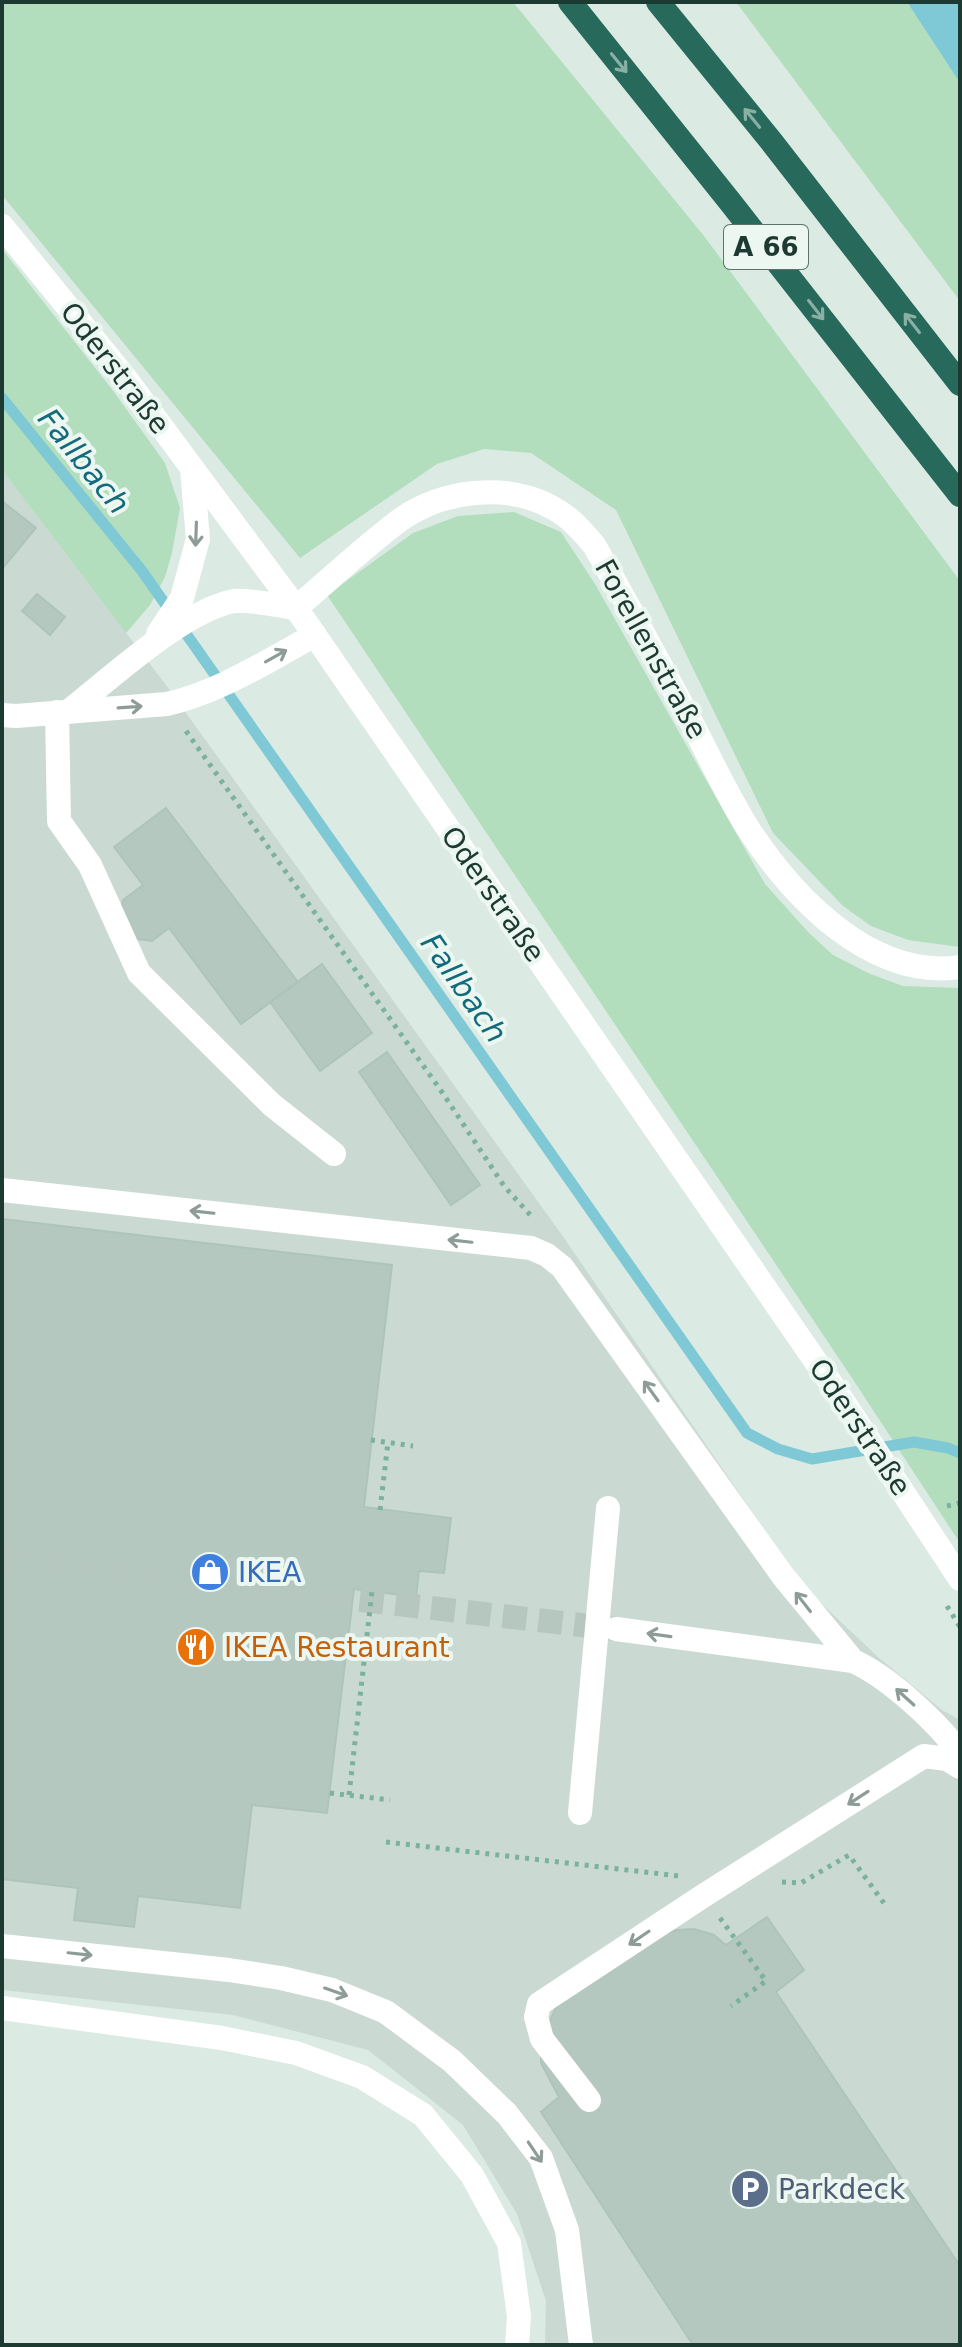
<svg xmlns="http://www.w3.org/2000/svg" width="962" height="2347" font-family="'DejaVu Sans',sans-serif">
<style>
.built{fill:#cadad3}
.green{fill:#b2debd}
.water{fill:#7ec9d5}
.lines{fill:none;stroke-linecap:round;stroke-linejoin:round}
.stream{stroke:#7ec9d5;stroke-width:11}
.building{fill:#b4c8bf;stroke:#aec4bb;stroke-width:2}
.minor-tunnel{stroke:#b6c7c0;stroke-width:24;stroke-dasharray:24 12;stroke-linecap:butt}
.path{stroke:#7ab19f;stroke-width:5;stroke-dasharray:4 6;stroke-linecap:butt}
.minor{stroke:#fff;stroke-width:24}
.highway{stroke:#27695a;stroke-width:24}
.oneway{stroke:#8ab0a6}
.oneway2{stroke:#8e9c98}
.labels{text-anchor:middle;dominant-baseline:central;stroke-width:8;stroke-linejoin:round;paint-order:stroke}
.shield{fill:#ecf7f1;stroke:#5b736b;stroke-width:2}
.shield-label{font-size:26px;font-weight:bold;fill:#1d3a32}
.street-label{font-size:28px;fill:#1d3a32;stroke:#ecf7f1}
.shop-label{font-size:28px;fill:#366cbe;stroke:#ecf7f1;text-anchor:start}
.food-label{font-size:28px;fill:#c56008;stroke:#ecf7f1;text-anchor:start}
.service-label{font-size:28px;fill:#4e5e75;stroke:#ecf7f1;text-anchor:start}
.water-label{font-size:30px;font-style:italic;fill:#136a7a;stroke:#ecf7f1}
</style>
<rect width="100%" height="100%" fill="#dceae4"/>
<path class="built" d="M2,470L163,681L562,1235L803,1586L878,1657L942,1710L960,1720V2345H545L546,2301L517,2214L463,2125L368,2050L233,2015L2,1990Z"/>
<path class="green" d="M2,2H513L704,236L960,581V947L908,940L871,926L843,906L773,833L616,510L531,453L484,449L437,464L300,558L2,195Z
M736,2H907L960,83V301Z
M2,249L114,392L165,463L180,508L172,553L165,577L150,605L126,633L2,470Z
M514,512L561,532L595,584L765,884L809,933L833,955L868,973L903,986L960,988V1543L852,1378L327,595L413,533L458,516Z"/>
<path class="water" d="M907,2H960V83Z"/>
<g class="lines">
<path class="stream" d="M2,398L142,571L747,1433L778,1449L812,1459L914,1442L948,1448L960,1453"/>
</g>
<path class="building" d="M2,501L36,528L2,569Z
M37,594L65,617L50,635L22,611Z
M166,808L298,982L241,1024L169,928L152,941L137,939L121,915L123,900L143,885L114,847Z
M322,964L372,1033L320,1071L270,1002Z
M387,1052L480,1185L451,1205L359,1072Z
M2,1219L392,1265L364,1507L451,1518L444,1573L419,1571L416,1597L354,1589L327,1813L252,1805L240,1908L138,1896L134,1927L74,1920L78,1888L2,1879Z
M767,1917L804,1970L776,1992L960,2266V2345H693L541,2112L559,2097L541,2063L542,2039L555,2009L566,1998L660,1935L677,1930L694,1929L714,1935L726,1945Z"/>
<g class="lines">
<path class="minor-tunnel" d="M2,1559L616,1629"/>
<path class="path" d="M186,731L444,1095L504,1186L533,1218
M371,1440L413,1446
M947,1506L960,1503
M380,1510L388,1442
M947,1606L960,1627
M330,1793L390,1800
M349,1795L372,1591
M386,1842L679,1876
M782,1882L801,1883L849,1855L886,1906
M720,1918L766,1981L731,2006"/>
<path class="minor" d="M2,226L123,375L296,608L843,1401L960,1579
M296,608C330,579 364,547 400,520C442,490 507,482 553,508C570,517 582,531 594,545C626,601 657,659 688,716C708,753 728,798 751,833C795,899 872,980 960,967
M158,634L182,598L198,539L192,469
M69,711C110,679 184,610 234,601C248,599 280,606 296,608
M57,712L59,821L90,865L139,973L272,1105L334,1154
M2,715L16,716L167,704C220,692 267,661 315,635
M2,1190L531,1248L547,1255L562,1267L783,1576L853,1661
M616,1629L853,1661C889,1677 937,1722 960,1753
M580,1813L608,1508
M2,1946L229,1970L281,1978L332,1990L386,2012L452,2061L507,2114L541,2158L567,2230L581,2345
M2,2008L222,2038L296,2053L362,2077L423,2115L472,2175L509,2243L519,2316L517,2345
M589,2100L542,2039L536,2017L539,2004L703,1896L924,1756L947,1759L960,1767"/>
<path class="highway" d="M570,2L731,203L960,495
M658,2L771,141L960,384"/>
</g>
<defs><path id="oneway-shaft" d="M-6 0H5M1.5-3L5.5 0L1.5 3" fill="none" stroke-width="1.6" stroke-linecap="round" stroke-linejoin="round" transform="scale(2)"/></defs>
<g class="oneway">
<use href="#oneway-shaft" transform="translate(619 63) rotate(51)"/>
<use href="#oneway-shaft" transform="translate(752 118) rotate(-129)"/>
<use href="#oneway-shaft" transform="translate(816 310) rotate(52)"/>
<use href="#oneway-shaft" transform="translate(912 323) rotate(-128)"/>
</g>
<g class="oneway2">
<use href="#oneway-shaft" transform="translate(196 534) rotate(92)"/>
<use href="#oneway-shaft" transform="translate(276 656) rotate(-29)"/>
<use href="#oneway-shaft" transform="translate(130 707) rotate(-4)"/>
<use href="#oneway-shaft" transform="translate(202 1212) rotate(-174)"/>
<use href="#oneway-shaft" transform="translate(460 1241) rotate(-174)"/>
<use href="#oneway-shaft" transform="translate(651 1391) rotate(-126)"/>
<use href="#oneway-shaft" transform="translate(803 1602) rotate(-128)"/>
<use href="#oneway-shaft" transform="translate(659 1635) rotate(-172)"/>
<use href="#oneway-shaft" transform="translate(905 1697) rotate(-138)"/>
<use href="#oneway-shaft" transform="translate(858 1798) rotate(147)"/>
<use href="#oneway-shaft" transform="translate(639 1938) rotate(146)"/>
<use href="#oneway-shaft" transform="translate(80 1954) rotate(6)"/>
<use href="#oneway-shaft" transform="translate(336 1992) rotate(19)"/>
<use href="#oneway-shaft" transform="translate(535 2152) rotate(56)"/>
</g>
<defs>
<symbol id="shop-disc" viewBox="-11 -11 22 22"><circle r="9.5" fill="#3f7fe0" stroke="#ecf7f1"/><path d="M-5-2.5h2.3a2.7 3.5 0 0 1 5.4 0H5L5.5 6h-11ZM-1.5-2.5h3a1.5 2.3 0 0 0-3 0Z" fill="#fff"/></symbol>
<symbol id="restaurant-disc" viewBox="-11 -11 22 22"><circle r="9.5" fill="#e8710a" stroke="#ecf7f1"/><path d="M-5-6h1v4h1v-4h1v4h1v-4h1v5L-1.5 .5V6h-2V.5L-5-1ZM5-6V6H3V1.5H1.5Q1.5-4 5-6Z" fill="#fff"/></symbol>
<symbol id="parking-disc" viewBox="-11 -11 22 22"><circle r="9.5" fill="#5c6f8a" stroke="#ecf7f1"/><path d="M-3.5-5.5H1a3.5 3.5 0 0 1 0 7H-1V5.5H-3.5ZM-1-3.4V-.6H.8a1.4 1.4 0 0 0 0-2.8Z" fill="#fff"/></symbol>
</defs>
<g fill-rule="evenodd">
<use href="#shop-disc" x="188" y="1550" width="44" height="44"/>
<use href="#restaurant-disc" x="174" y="1625" width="44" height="44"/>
<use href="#parking-disc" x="728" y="2167" width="44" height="44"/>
</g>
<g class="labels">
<rect class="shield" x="724" y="225" width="84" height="44" rx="6"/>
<g class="shield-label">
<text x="766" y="247">A 66</text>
</g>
<g class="street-label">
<text transform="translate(115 368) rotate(52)">Oderstraße</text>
<text transform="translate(651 649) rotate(61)">Forellenstraße</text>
<text transform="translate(493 894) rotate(55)">Oderstraße</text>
<text transform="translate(860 1427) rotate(56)">Oderstraße</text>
</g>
<g class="shop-label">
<text x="238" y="1572">IKEA</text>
</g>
<g class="food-label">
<text x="224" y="1647">IKEA Restaurant</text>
</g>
<g class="service-label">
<text x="778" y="2189">Parkdeck</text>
</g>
<g class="water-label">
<text transform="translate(84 461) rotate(51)">Fallbach</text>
<text transform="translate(464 988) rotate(55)">Fallbach</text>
</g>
</g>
<rect width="962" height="2347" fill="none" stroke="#1d3a32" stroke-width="8"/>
</svg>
